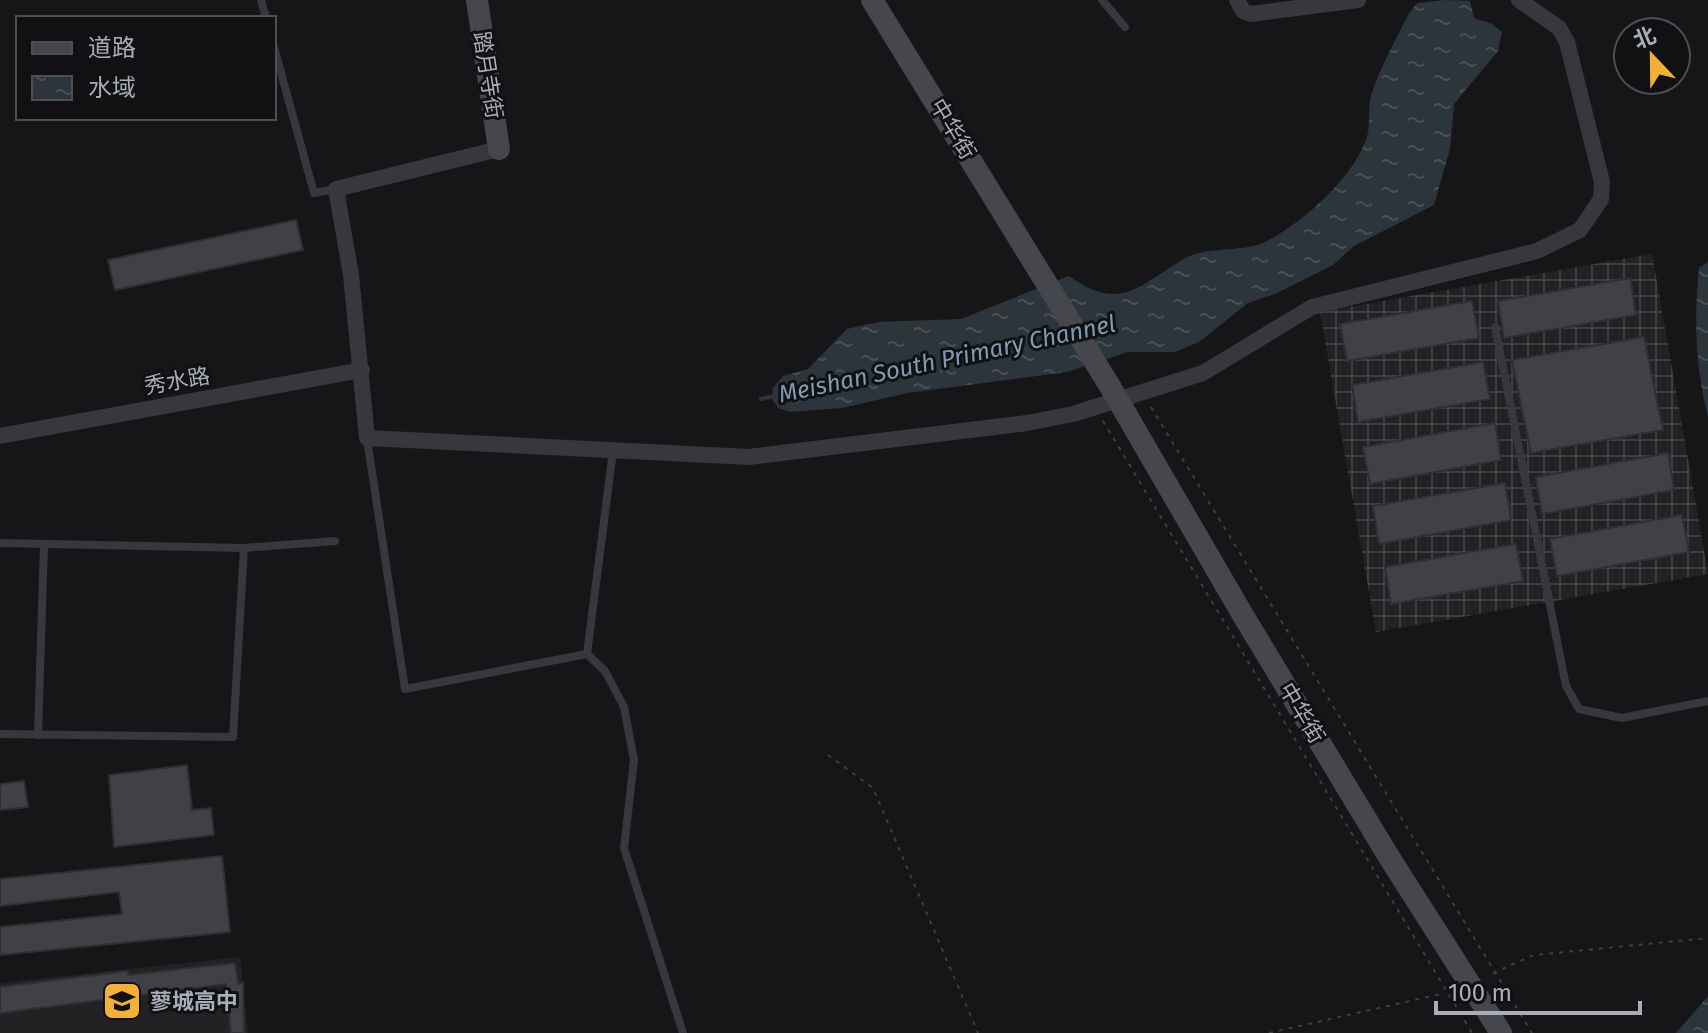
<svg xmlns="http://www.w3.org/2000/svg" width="1708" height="1033" font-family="'Fira Sans','Noto Sans SC',sans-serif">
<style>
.built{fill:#222225}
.industrial{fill:url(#industrial-grid)}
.water{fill:url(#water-ripples)}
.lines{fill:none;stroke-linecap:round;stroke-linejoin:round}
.stream{stroke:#2c353c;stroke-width:4}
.building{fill:#404145;stroke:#303034;stroke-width:2}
.path{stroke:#3d3f44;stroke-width:2;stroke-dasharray:4 6;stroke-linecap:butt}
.lane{stroke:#37383d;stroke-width:8}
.street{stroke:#37383d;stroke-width:16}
.secondary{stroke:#45474d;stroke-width:22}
.labels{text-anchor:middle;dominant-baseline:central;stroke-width:6;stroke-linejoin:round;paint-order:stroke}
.street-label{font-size:22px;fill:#a8adb8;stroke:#111113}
.poi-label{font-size:22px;font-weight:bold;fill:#a8adb8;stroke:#111113;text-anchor:start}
.water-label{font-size:24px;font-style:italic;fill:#7f9bb3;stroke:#111113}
</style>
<defs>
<pattern id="industrial-grid" width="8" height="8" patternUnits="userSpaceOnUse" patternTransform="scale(2)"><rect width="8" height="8" fill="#222225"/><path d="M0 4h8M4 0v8" fill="none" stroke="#3f3f43"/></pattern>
<pattern id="water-ripples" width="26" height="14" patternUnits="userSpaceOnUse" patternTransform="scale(2)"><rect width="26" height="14" fill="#2c353c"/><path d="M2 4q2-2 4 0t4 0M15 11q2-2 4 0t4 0" fill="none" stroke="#485056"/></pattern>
</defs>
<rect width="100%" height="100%" fill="#161618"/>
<path class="built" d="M240,957L248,1033H0V983Z"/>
<path class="industrial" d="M1652,254L1708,574L1376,632L1320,312Z"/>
<path class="water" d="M1445,0L1470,1L1474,18L1492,24L1502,32L1498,51L1454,104L1450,149L1434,205L1354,246L1333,265L1275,294L1248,303L1199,342L1175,352H1128L1067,372L907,393L842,408L790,412L778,408L772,399L773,388L783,376L808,369L847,329L878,322L961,319L1069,276C1120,313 1138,286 1182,260C1208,244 1240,254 1265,242C1302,224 1358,174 1368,133C1370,121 1368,108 1371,96C1380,67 1396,40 1409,13L1417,3Z
M1708,262V416C1695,366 1694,319 1699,268Z
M1708,996V1033H1676Z"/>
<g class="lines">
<path class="stream" d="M761,399L774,396"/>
</g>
<path class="building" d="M296,220L303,250L115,290L108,260Z
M1630,278L1636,315L1504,338L1498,301Z
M1472,301L1479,338L1347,361L1340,324Z
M1644,337L1663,430L1531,453L1512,360Z
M1483,362L1490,399L1358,422L1352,385Z
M1495,423L1501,460L1370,484L1363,447Z
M1668,453L1674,490L1542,514L1536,477Z
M1505,483L1511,520L1379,544L1373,506Z
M1682,515L1689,552L1557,576L1550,539Z
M1516,544L1523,581L1391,604L1385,567Z
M187,765L192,810L211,808L214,835L114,847L109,775Z
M24,781L28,807L0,810V784Z
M222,856L230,932L0,955V927L122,914L119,892L0,906V879Z
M235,963L238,984L243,983L244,1033H231L226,984L0,1013V987L128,971V975Z"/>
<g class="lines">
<path class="path" d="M1151,407L1532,1033
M1103,421L1472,1033
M828,755L873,788L978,1033
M1493,973L1534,955L1708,938
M1269,1033L1445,993"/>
<path class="lane" d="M261,0L266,18
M1102,0L1125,27
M274,47L314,193L336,189
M1495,327L1566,686L1579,709L1622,718L1708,701
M367,439L405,689L587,654L605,671L624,707L634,760L624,848L683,1033
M0,543L244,548L335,541
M587,654L613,451
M0,734L233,737L244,548
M38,735L44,544"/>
<path class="street" d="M1237,0L1243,11L1251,14L1358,0
M499,149L336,189L351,275L367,438L749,457L1027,423L1073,414L1203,373L1312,307L1537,251L1580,230L1601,199L1602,182L1567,42L1559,28L1519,0
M0,436L362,370"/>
<path class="secondary" d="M477,0L499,149
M872,0L1111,388L1244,617L1389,857L1501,1033"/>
</g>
<defs>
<symbol id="school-square" viewBox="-11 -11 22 22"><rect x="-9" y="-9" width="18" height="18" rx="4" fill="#f2b134" stroke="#111113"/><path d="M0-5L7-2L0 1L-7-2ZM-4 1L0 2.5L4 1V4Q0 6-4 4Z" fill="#111"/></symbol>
</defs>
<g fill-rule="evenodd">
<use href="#school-square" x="100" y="979" width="44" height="44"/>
</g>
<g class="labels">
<g class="street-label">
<text transform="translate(488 75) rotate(81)">踏月寺街</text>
<text transform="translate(953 129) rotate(59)">中华街</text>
<text transform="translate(177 381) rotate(-10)">秀水路</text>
<text transform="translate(1302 713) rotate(59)">中华街</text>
</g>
<g class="poi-label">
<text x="150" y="1001">蓼城高中</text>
</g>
<g class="water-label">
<text transform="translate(947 359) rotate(-12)">Meishan South Primary Channel</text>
</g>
</g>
<rect x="16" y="16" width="260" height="104" fill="#111113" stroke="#4d4f55" stroke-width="2"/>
<rect x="32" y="42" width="40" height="12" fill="#45474d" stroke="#4d4f55" stroke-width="2"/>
<text x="88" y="56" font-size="24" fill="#a8adb8">道路</text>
<rect x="32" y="76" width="40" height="24" fill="url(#water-ripples)" stroke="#4d4f55" stroke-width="2"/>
<text x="88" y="96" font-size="24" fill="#a8adb8">水域</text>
<g transform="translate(1652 56) rotate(338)"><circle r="38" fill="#111113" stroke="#4d4f55" stroke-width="2"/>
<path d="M0-6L14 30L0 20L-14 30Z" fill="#f2b134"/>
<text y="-12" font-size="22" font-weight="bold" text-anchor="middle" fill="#a8adb8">北</text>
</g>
<path d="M1436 1001v12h204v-12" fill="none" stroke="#a8adb8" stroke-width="4"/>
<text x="1448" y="1001" font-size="24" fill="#a8adb8" stroke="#111113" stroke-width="6" paint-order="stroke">100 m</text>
</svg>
